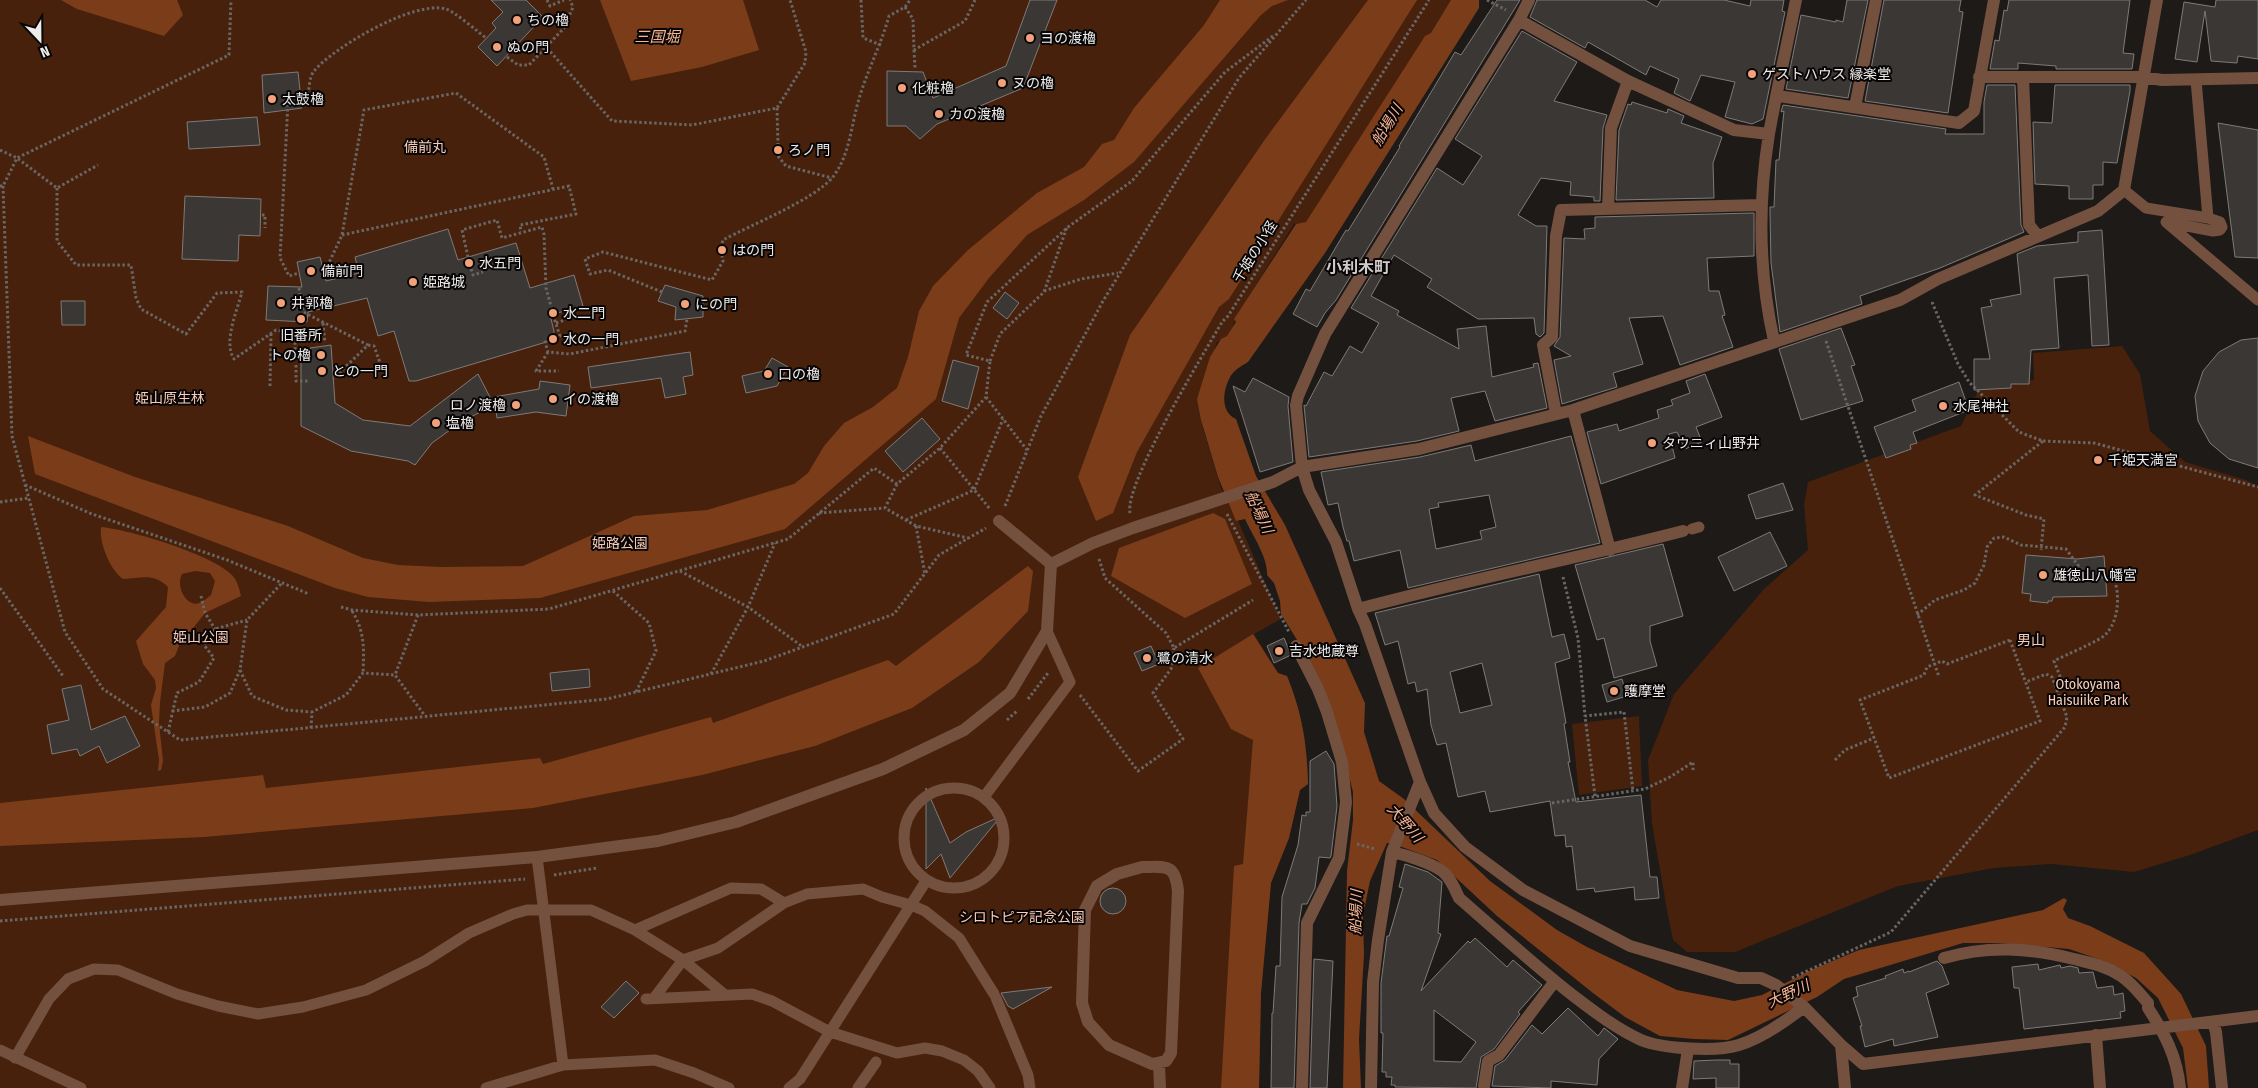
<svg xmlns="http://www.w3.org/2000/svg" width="2258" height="1088" font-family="'Fira Sans Condensed','Noto Sans JP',sans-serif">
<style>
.green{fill:#47210c}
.water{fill:#7b3c1a;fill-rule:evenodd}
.building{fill:#3b3735;stroke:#7f7a78;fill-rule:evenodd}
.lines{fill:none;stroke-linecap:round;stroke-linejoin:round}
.path{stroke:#696664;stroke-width:3;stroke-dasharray:2.5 2.5;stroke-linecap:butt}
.lane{stroke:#74503f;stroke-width:11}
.street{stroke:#74503f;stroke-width:12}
.poi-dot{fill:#f1a27b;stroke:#070505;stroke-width:2}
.labels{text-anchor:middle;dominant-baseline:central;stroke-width:4;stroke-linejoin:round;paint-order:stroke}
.poi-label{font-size:14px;fill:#eeebea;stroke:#070505;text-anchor:start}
.park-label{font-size:14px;fill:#facbb5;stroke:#070505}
.street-label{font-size:14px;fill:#eeebea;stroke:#070505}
.water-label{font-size:15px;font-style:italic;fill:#f9b493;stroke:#070505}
.quarter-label{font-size:16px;font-weight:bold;fill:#d0cbc9;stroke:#070505}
</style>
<rect width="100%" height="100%" fill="#1d1a18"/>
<path class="green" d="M0,0H1452L1432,34L1426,36L1306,223L1294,224L1236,317L1230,336L1217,342L1198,399L1203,428L1221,488L1233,509L1281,619L1254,634L1278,673L1287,676C1302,713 1307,743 1308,784L1300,790L1289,838L1271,883L1261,993L1259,1088H0Z
M2122,346L2140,374L2150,431L2185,462L2246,480L2258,486V830L2190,855L2134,872L2051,864L1994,868L1898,886L1735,952H1687L1673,940L1667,910L1652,824L1648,760L1674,694L1764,589L1808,550L1804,505L1808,482L1961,426L1981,385L2034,380L2033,353Z
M1639,716L1642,786L1579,795L1572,724Z"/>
<path class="water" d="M61,0H177L183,15L164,36L77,9Z
M600,0H743L759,50L702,67L631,81Z
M1220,0H1288L1272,6L1261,15L1134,162L1084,200L1027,235L989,278L959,318L936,399L785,529L540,598L429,602L368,597L335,588L35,474L28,436L135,477L288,526L363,558L398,565L441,567L523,566L634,516L707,510L794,484L808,473L824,446L844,423L873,407L897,388L908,357L919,311L933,286L968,250L1037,193L1084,167L1102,144L1114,140L1134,108L1204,25Z
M1368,0H1417L1229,299L1219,307L1137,452L1113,513L1096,521L1078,477L1130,335L1266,138Z
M1451,0H1479V8L1325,253L1248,362C1243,365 1236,369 1232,374C1223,387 1219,412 1236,419L1256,476L1285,525L1365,703L1364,732L1379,781L1404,799L1490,881L1557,930L1587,947L1677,990L1734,1001L1762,995L1811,970L1859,950L2043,910L2064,898L2067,900L2063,909L2068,918L2090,926L2144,953L2181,994L2206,1046L2209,1088H2188L2183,1048L2158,998L2136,978L2104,961L2069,949L2000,943H1963L1844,979L1817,997L1728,1040L1694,1039L1660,1036L1625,1017L1593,993L1497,916L1437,860L1391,843H1387L1370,881L1363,915L1364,955L1359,1039L1361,1088H1343L1347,871L1353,820V792L1336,725L1310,661L1281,614L1280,601L1274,583L1267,575C1268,557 1252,535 1245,519L1236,521L1218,477L1201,420L1197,399L1210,357L1221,339L1227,336L1236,322L1234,319L1296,224L1306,222L1425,36L1431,33Z
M1213,513L1225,519L1252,584L1185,618L1111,576L1119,548Z
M101,527C131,530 211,554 232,575C238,582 239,588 241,596L205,613L179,646L175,656L165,663L160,702L159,723L163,761L161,770L158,771L159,760L151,705L156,688L155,680L143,664L136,641L166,607L168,587C154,573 142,578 123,579C110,570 99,543 101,527ZM195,571L210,573L215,581L211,595C206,599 199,606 192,603C182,599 177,583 182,574Z
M1028,566L1033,571L1028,611L979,662L912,708L815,746L702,775L533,808L204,837L0,846V803L263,775L266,788L540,758L543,764L711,717L713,723L888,660L896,666Z
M1253,634L1278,673L1287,676C1302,713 1307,743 1308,784L1300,790L1289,838L1271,883L1261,993L1259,1088H1221L1234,866L1243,864L1253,740L1231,729L1198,668Z"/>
<path class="building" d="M491,0H526L543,17L497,66L478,47L496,28L492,23L503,12Z
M1030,0H1057L1023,88L937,124L920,139L906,126H887V71L923,72L933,98L1006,66Z
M1497,0H1520L1336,300L1325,313L1317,327L1293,314L1306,289L1310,291L1346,230L1348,231L1400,147L1399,146L1455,52L1461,55Z
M1537,0H1645L1657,7L1661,0H1724L1750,6L1751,0H1784L1782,11L1785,12L1763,119L1752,124L1725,117L1735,82L1701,75L1690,101L1674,93L1679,79L1650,66L1646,75L1588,42L1585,48L1530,17Z
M1847,0H1868L1848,98L1786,89L1801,15L1836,22V20L1843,22Z
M1884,0H1961L1959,11L1963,12L1948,113L1865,101Z
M2009,0H2130L2123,53L2134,54L2132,69H2056V66L2018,63V69H1990L1995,40L1999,41L2004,10L2007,11Z
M2216,0H2258V59L2238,56L2237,63L2211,61L2205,11L2197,62L2175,59L2184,2L2215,7Z
M1522,31L1577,62L1554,101L1607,115L1603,128L1600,201H1594V197L1570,195L1571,182L1541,178L1518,215L1536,226H1547L1544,333L1540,337L1536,334L1534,318L1478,319L1427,287L1432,279L1394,255L1371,296L1399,311L1397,315L1459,349L1457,329L1486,326L1492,377L1534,367L1533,364L1538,363L1547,408L1495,421L1485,391L1451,398L1459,431L1417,441L1309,457L1304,405L1306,406L1324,372L1332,376L1350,346L1362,353L1379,323L1351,308L1437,168L1463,185L1482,156L1455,139Z
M298,72L302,108L264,113L262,75Z
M1987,85H2015L2021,225L2024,232L1940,268L1860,296L1862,304L1780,332L1771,263L1770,212V207H1774L1776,160H1779L1784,111L1781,112L1783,105L1946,129L1945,134H1984V102Z
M2055,85H2130V91L2117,163L2103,162V185H2093V199H2069V186L2035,184L2033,122L2052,123Z
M1632,102L1667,113L1668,109L1684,116L1681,123L1722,137L1713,163L1714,198L1616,200L1619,130L1628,104L1631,105Z
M257,117L260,145L189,149L187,122Z
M2218,123L2258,130V258L2235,257Z
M185,196L261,199L260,236L239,235L238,261L182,259Z
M1754,213V256L1707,258L1709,291H1719L1725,315L1722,316L1733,347L1680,365L1663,316L1629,318L1643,364L1613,373L1617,387L1562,404L1554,360L1571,356L1554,346L1560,337L1564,238L1585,239L1584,229L1595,228V217Z
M448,229L458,260L516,243L530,288L574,275L583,306L550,315L554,331L553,340L416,381H409L394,331L378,336L367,298L308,312L307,322L266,320L268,286L302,287L297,262L320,257L326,281L359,273L355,257Z
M2102,230L2109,345L2092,346L2088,275L2054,278L2059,348L2031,350L2029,384H2011V388L1974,390V359H1990L1981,308L1992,306L1990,300L2021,294L2017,254L2037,246L2078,242V232Z
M665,285L703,296V317L675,320L676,307L658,301Z
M1005,292L1019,303L1007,319L993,308Z
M61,301H85V325H62Z
M1841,328L1855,365L1851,366L1863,401L1801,420L1779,349Z
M2258,338V468L2229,459L2210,443L2198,421L2195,396L2203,371L2219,352L2241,340Z
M331,345L335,403L363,420L410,426L478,374L494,405L461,422L432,443L415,465L408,461L351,451L301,426V356L310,355V348Z
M690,352L693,375L683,377L686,394L665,398L661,378L591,388L588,367Z
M772,358L788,367L777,386L746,393L742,376L764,371Z
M953,360L979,367L968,409L942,401Z
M1705,374L1722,417L1696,427L1702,442L1685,449L1677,432L1669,434L1675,458L1601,484L1587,432L1617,424L1619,431L1659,418L1657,410L1673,405L1671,400L1690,393L1686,381Z
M1253,378L1289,397L1288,406L1293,462L1260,472L1233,386L1245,392Z
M540,381L570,385L566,416L536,412L497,418L494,397L539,389Z
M1959,382L1969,410L1913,432L1917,443L1910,445L1911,449L1886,458L1874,427L1916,411L1912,400Z
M922,418L940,439L903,472L885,451Z
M1571,436L1600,543L1408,588L1400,550L1354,561L1349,541H1347L1343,527L1338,503L1328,505L1321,472L1420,457L1471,445L1475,461ZM1489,495L1496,527L1480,531L1482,539L1436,549L1429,509L1439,507L1438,503Z
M1783,483L1793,510L1756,519L1748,495Z
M1770,532L1787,566L1734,591L1718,557Z
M1663,544L1683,616L1650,626V641L1657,666L1614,678L1604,638L1597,640L1575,565Z
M2026,555L2077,559L2104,556L2107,596L2053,597L2052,601H2048V603L2030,601L2031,594L2022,593Z
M1539,574L1552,637L1564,634L1570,658L1555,663L1566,723L1564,724L1570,762H1568L1576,802L1641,795L1650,877H1657L1659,898L1635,900L1634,887L1595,892L1594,888L1577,890L1572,846L1566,847L1565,835L1555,836L1550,801L1490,812L1485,791L1458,797L1446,743L1437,745L1431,725L1427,689L1417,692L1415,682L1408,684L1398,641L1385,645L1375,613ZM1482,663L1492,705L1460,713L1450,672Z
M1284,638L1291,655L1274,663L1267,646Z
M1151,646L1159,664L1142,671L1134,653Z
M589,669L590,687L552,691L550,673Z
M1622,679L1627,696L1607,702L1602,685Z
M81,685L91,730L125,716L140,746L107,763L99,746L80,756L77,749L52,754L47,725L69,720L62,689Z
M1326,751L1334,764L1337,806L1331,856L1330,858L1319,857L1315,888L1307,904H1302L1299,923L1294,1088H1271L1272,1013H1273L1276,966H1280L1282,897L1298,845L1302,815L1306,816V812H1310V761Z
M926,788L950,843L966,832L1001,816L950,878L941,854L926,869Z
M1405,864L1428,872L1442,882L1438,933L1441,934L1421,991L1468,941L1470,943L1475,938L1507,967L1513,960L1542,985L1518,1012L1520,1014L1494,1049L1481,1057L1476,1088L1395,1087V1085H1391L1392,1077H1386V1072H1382L1383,1033H1381V983L1387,936H1389L1403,888L1399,887ZM1434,1010L1476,1042L1461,1062L1434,1061Z
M1100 901a13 13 0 1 1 26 0a13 13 0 1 1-26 0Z
M1314,959L1333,961L1327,1088H1310Z
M1937,961L1942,966L1949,984L1926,993L1938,1037L1894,1046L1893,1039L1865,1047L1860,1026H1862L1853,998L1858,996L1856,987L1886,978L1885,976L1903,969L1904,973L1909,971V972Z
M2038,964L2039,970L2060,965L2061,968L2070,966L2078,968L2079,973L2093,972L2097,988L2113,986L2114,995L2123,993L2125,1011L2120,1012L2121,1018L2024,1029L2019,988H2014L2012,967Z
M626,981L639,993L614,1018L601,1007Z
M1052,987L1013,1009L1008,1006L1001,993Z
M1568,1008L1598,1036L1604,1028L1618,1039L1599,1059L1597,1085L1551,1081V1088L1492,1086L1495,1066L1505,1060L1532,1025L1542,1034Z
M1716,1060H1730V1064H1739V1088H1716V1078L1693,1079L1694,1061Z"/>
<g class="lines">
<path class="path" d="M547,0L550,6L564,0
M861,0L863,38L881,45
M1487,0L1506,10
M905,7L910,0
M547,48L612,121L692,125L777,108L805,63L806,52L790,0
M914,50L915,68
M507,57L518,65H529L564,28L573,7L570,0
M301,100L308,97C309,90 309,77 314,71C334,47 414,0 446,9C454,11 478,32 486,38
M291,102H288L280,258L289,276L299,273
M777,108L778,145
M0,150L17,158L57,188L98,165
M778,156L786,166L832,178
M0,186H3L17,158L229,55L231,0
M3,186L12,436L65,632L103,689L180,740L607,699L764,661L894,614L939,555L986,528
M57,188V241L76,265H131L136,298L141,309L186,334L217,293L242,292C237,311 223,342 234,359L276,330L295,334V356
M262,215H265V228
M342,235L569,186L576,214L520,225L521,232
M722,243L723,240C751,225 813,200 832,178C850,156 851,125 859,99C867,71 881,45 889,16L905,7L913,19L914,50L965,21L975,0
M468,257L462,230L497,220L502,238L542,227L544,234L546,288L552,310
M323,268L327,267L342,235L364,110L456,93L544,157L553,189
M471,269L473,275L483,272
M299,288L303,312L368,345L333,379
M1044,291L1081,279L1118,273
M662,292L608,270L590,274L585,259L603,252L712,280L723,261L722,256
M1932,302L1958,364L1969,382L2019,432L2043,441L1975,495L2026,515L2044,519L2041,550
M553,315L560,336L555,338
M323,323L325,343
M556,323L568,319
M551,340L545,342L548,352L570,354L685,331L687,319
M1826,341L1939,677
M368,345L374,346L383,371
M548,352L536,371H559
M990,361L1000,334L1044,292L1067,227
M296,365V381H310
M270,386L271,334
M986,397L1027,450
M2043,441L2094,443L2258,487
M940,448L990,509
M897,484L885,508L916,526L968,538
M25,485L92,514L227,560L309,594
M0,502L29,498
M1005,506L1041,416L1103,301L1239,78L1306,0
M819,513L885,508
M1130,513C1124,484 1204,353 1222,322L1228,316L1429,0
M1227,514L1289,632
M906,520L974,490L1003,419
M916,526L925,574
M1099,559L1105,578L1166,633L1174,648L1253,600
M680,571L748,607L803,647
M1563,577L1578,638L1585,716
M281,584L247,620L240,670L252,696L286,710L312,712
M0,588L63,676
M613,591L649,623L656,651L636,692
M201,596L205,613L215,629
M341,607L352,610L418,615L549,609L788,539L874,468L897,484L940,448L986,397L990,361L966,355L987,302L1068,227L1132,181L1225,72L1273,36
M352,611C365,631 364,650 363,673
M418,615L395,675L425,716
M1917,615L1935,600L1964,590L1975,583L1984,565L1987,547L1994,538L2004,537L2021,545L2066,549L2086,576L2114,578C2120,595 2119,620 2106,634C2100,641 2065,655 2054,661L2063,684
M2010,640L2040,721L1889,778L1860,700L1924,675L1927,667L1942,661L1947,664Z
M711,674L748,607L775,543
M2054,683L2080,684
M1080,695L1138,771L1183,739L1153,693L1171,669L1174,648
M1028,699L1048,673
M172,711L205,707L230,693L240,670
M1007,720L1017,711
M311,728L312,712L346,695L363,673L395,675
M168,732L177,693L199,682L214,658L204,645L215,629L247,620
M1835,760L1845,750L1874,738
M1595,796L1585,716L1624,712L1633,791
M1552,803L1645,789L1670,777L1693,762V770
M1357,844L1375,849
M554,875L597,868
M0,921L525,879
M1792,978L1891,932L2065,727L2067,717L2052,677L2046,674L2026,682"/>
<path class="lane" d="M2196,80L2208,218
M2124,190L2146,208L2208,218L2220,222L2222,227L2220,230L2213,231L2166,222L2258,300
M1692,529L1699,527
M904 838a50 50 0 1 1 100 0a50 50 0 1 1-100 0Z
M984,797L1070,682L1047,631
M537,857L563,1065
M635,930L731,888L761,889L784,903L807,894L863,889L882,897L911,905L925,911L959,938L994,994
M654,998L683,960L718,948L784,903
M996,998L1028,1075L1030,1088
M646,999L752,994L772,1001L830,1032L897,1053L925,1048L942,1051L964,1060L978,1071L990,1088
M0,1050L81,1088
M15,1058L49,999L68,979L94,969L118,970L177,994L218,1006L258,1014L303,1007L366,990L425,961L469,933L513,914L527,910H591L635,930L683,960L725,995
M486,1088L563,1065L655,1060L694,1073L729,1088
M789,1088L800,1079L926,881
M858,1088L876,1062"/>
<path class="street" d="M1529,0L1519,20L1325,334L1298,396L1296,405L1302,467L1309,490L1336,542L1358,609L1365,624L1420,782L1434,813L1465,847L1523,890L1630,946L1738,978H1761L1776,985L1804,1007L1841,1045L1863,1064L2258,1016
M1519,20L1628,81L1734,130L1769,134
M1979,77H2143L2162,80L2258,78
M2023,77L2029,225L2038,236
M1778,96L1959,123L1974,111L1994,0
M1855,107L1876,0
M1608,209L1611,128L1628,81
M1774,341C1759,274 1758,202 1769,134C1777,89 1787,45 1796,0
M1573,410L1610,550
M1556,414L1543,345L1552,337L1556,236L1561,210L1762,205
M999,521L1051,564
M1051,564L1093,543L1133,528L1273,482L1302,467L1419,449L1573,410L1900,300L1938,279L2098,211L2124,190L2157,0
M1358,609C1465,580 1575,559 1683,531
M1296,646L1318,689L1327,712L1342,762L1346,802L1339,858L1307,923L1302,1088
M1392,852C1406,855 1431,863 1442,871C1450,877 1455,889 1459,898C1497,931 1535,966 1575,997C1596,1013 1617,1029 1641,1040C1663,1049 1717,1052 1739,1045C1762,1038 1786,1021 1804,1007
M1142,867C1166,867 1175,863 1178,891L1171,1053L1166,1061L1152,1064L1109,1045L1088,1022L1082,1003L1085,910L1097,886L1117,874Z
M0,900L537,857L658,841L736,822L883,769L964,730L1010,693L1047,631L1051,564
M1944,958C1988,945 2030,948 2074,959C2091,963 2106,966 2121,976C2132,983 2140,994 2148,1003V1008C2165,1034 2177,1057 2180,1088
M2213,1022L2216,1032L2222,1088
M2096,1035L2100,1088
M1841,1045L1845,1088
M1159,1064L1160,1088
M1484,1086L1488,1061L1499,1055L1555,981
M1371,1088L1373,982L1378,940L1392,852L1420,782
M1682,1088L1688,1049"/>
</g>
<g class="poi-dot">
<circle cx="517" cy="20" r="5"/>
<circle cx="1030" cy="38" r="5"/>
<circle cx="497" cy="47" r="5"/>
<circle cx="1752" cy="74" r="5"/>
<circle cx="1002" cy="83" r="5"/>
<circle cx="902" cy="88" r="5"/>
<circle cx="272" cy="99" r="5"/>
<circle cx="939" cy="114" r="5"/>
<circle cx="778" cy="150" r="5"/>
<circle cx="722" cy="250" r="5"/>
<circle cx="469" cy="263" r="5"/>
<circle cx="311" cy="271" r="5"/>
<circle cx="413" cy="282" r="5"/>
<circle cx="281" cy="303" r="5"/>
<circle cx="685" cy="304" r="5"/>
<circle cx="553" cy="313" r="5"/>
<circle cx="301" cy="319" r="5"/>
<circle cx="553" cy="339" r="5"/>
<circle cx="321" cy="355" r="5"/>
<circle cx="322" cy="371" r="5"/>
<circle cx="768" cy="374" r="5"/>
<circle cx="553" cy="399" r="5"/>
<circle cx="516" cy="405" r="5"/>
<circle cx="1943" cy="406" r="5"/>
<circle cx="436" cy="423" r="5"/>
<circle cx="1652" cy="443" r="5"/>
<circle cx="2098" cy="460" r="5"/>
<circle cx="2043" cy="575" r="5"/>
<circle cx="1279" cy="651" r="5"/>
<circle cx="1147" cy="658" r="5"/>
<circle cx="1614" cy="691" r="5"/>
</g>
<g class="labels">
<g class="poi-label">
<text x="527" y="20">ちの櫓</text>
<text x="1040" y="38">ヨの渡櫓</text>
<text x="507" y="47">ぬの門</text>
<text x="1762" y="74">ゲストハウス 縁楽堂</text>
<text x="1012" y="83">ヌの櫓</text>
<text x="912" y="88">化粧櫓</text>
<text x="282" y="99">太鼓櫓</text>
<text x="949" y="114">カの渡櫓</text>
<text x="788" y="150">ろノ門</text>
<text x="732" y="250">はの門</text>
<text x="479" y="263">水五門</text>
<text x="321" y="271">備前門</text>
<text x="423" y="282">姫路城</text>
<text x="291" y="303">井郭櫓</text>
<text x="695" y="304">にの門</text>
<text x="563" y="313">水二門</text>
<text x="301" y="335" text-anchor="middle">旧番所</text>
<text x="563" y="339">水の一門</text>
<text x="311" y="355" text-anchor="end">トの櫓</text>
<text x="332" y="371">との一門</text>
<text x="778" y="374">口の櫓</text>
<text x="563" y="399">イの渡櫓</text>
<text x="506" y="405" text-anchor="end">ロノ渡櫓</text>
<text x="1953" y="406">水尾神社</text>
<text x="446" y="423">塩櫓</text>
<text x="1662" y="443">タウニィ山野井</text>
<text x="2108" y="460">千姫天満宮</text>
<text x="2053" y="575">雄徳山八幡宮</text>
<text x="1289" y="651">吉水地蔵尊</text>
<text x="1157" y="658">鷺の清水</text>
<text x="1624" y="691">護摩堂</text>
</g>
<g class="park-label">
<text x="425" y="147">備前丸</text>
<text x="170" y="398">姫山原生林</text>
<text x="620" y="543">姫路公園</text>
<text x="201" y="637">姫山公園</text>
<text x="2031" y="640">男山</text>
<text x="2088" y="684">Otokoyama<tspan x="2088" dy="16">Haisuiike Park</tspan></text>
<text x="1022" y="917">シロトピア記念公園</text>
</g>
<g class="street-label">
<text transform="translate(1255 252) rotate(-58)">千姫の小径</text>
</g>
<g class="water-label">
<text x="657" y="37">三国堀</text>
<text transform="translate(1387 125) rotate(-59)">船場川</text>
<text transform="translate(1259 512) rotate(65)">船場川</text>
<text transform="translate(1405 823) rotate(49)">大野川</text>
<text transform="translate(1356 912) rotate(-88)">船場川</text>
<text transform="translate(1788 994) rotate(-25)">大野川</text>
</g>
<g class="quarter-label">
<text x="1358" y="267">小利木町</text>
</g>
</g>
<g transform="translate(40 40) rotate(158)" stroke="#070505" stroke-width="4" paint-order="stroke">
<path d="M0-4L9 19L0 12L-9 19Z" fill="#eeebea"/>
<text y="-8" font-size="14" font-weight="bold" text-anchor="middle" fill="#eeebea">N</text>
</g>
</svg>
